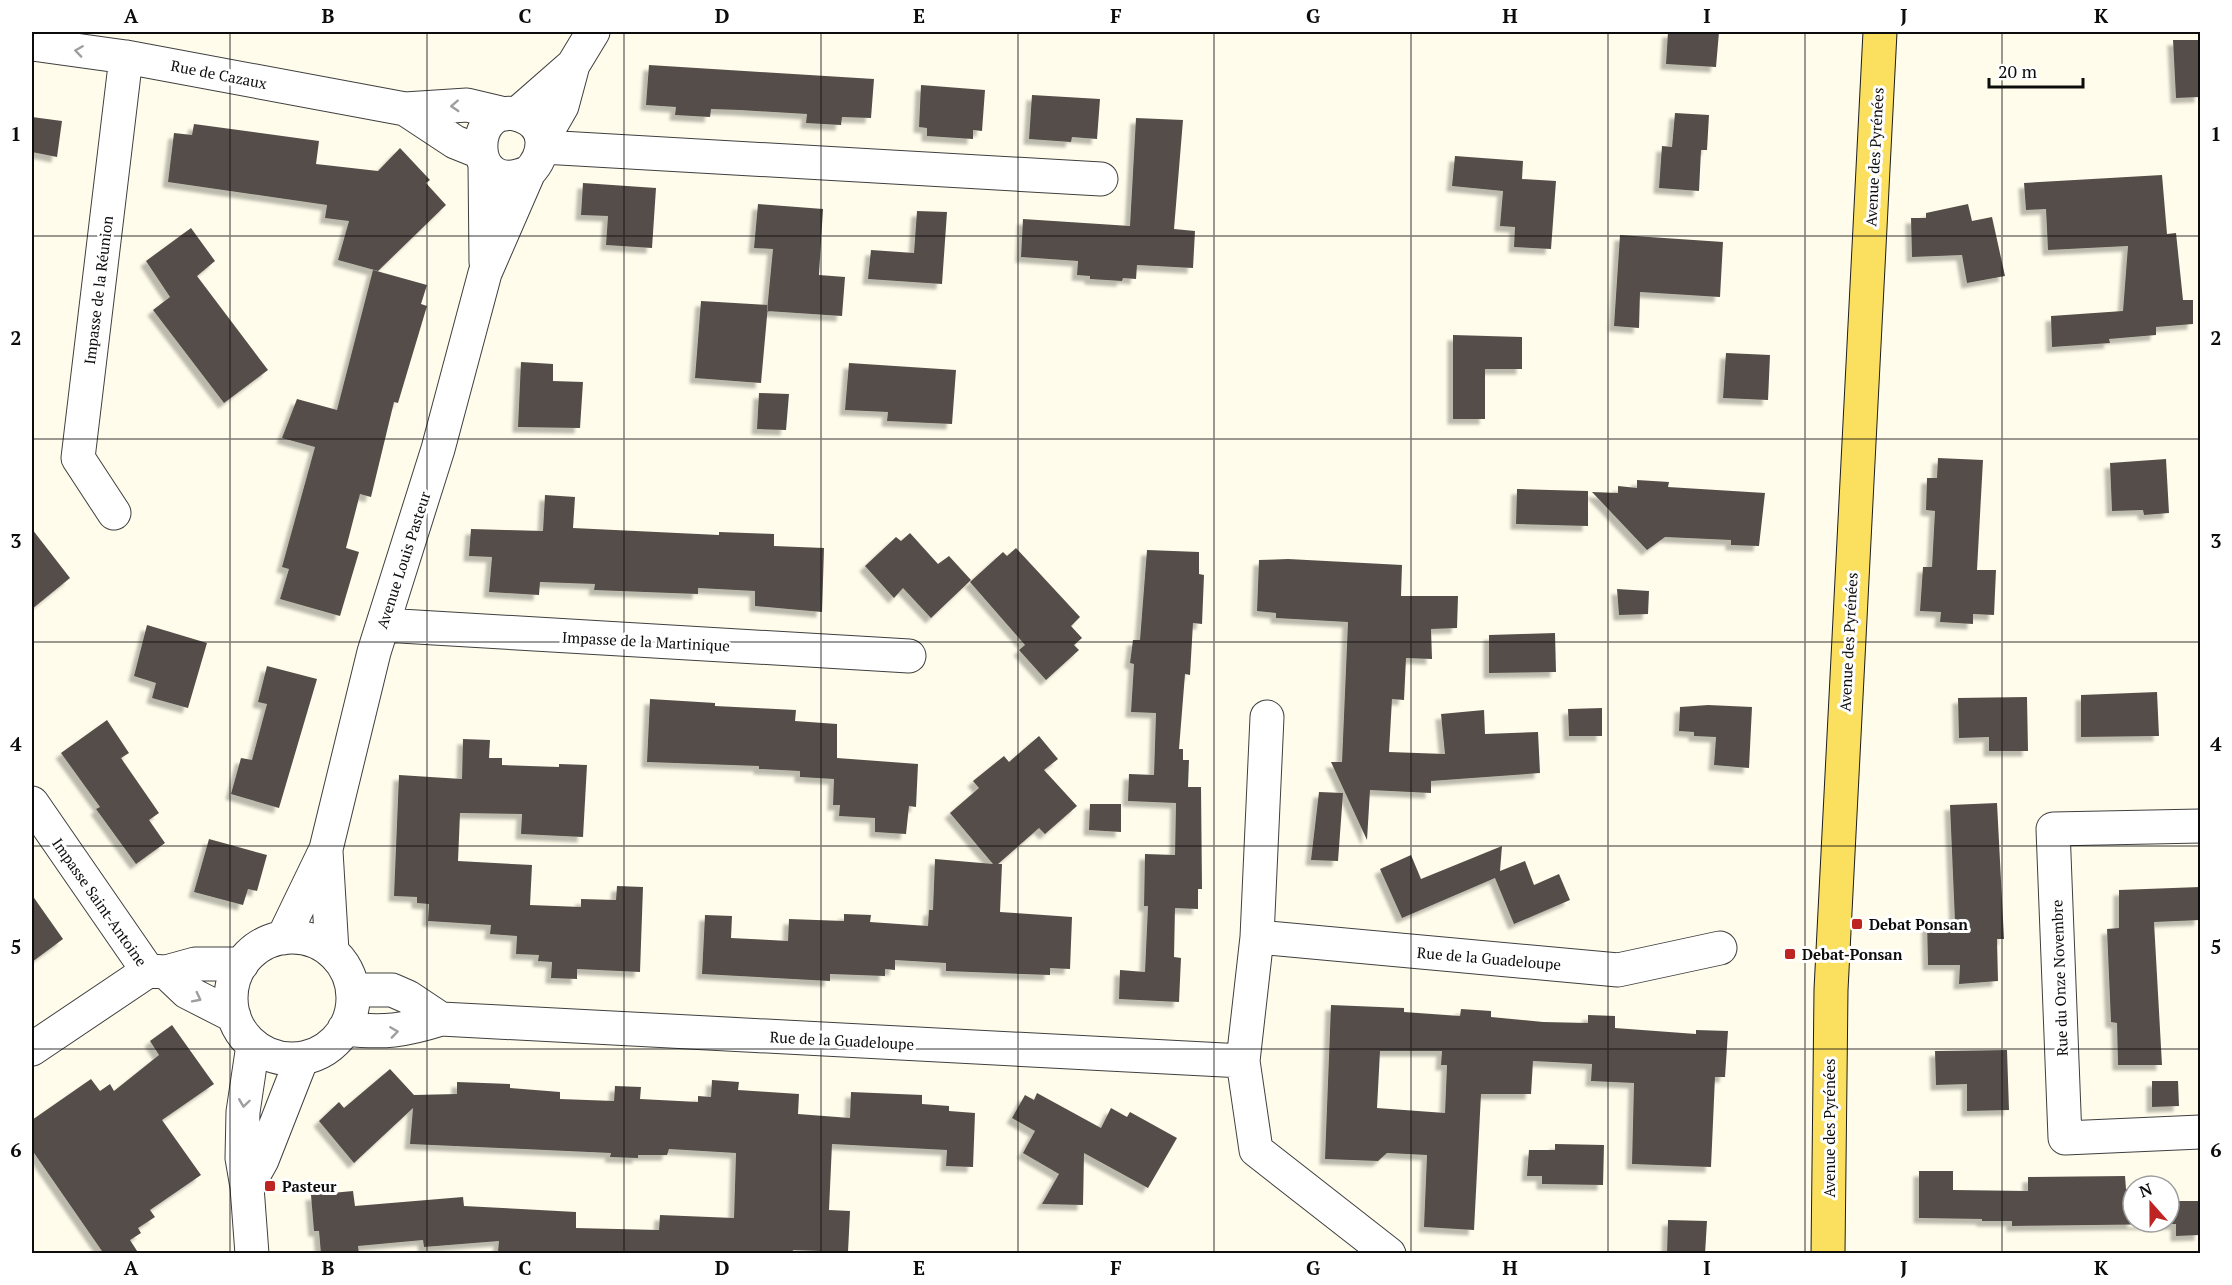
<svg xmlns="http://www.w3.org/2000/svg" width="2232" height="1285" font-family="'PT Serif',serif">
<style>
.building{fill:#554e48;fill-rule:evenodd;filter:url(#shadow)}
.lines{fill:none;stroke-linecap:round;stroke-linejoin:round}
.minor-casing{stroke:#3f3f3f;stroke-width:35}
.major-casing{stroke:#1d1d1d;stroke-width:35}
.minor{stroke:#fff;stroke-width:33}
.major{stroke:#fbdf5f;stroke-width:33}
.oneway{stroke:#9e9e9e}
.grid{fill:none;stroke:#0c0c0c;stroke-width:1.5;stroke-opacity:0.55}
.poi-dot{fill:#be2422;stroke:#fff;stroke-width:2}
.labels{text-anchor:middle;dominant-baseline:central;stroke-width:6;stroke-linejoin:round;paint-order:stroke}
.street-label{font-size:15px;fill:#0c0c0c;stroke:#fff}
.poi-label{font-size:15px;font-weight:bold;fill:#0c0c0c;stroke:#fff;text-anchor:start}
.neatline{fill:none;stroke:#0c0c0c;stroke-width:2}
.grid-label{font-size:20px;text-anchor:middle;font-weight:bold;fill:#0c0c0c}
</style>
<defs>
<filter id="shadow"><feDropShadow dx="-5.5" dy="5.5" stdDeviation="1.5" flood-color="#0004"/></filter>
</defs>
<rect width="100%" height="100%" fill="#fffceb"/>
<path class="building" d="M1668,32H1719L1716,67L1666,64Z
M2173,40H2200V97L2176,98Z
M649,65L874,79L871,118L842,117L841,125L806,123L807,114L740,110L711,109L710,117L675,115L676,107L646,105Z
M921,85L985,90L982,131L973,130V139L927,136V128L919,127Z
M1032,95L1100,99L1097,139L1072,137L1071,142L1029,139Z
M1675,113L1709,115L1707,150H1701L1699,191L1659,188L1662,146L1672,147Z
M32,117L62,121L57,157L32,152Z
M1136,118L1183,120L1174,229L1195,231L1193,268L1137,265L1136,279L1123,278L1122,281L1090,279V276L1077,275L1078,261L1021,257L1023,219L1130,226Z
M194,124L319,141L316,164L378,171L400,148L430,180L426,183L446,205L378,271L338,260L349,221L325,218L327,205L168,182L174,133L192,135Z
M1455,156L1523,161L1522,179L1556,181L1551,249L1514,247L1515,227L1500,226L1503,191L1452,186Z
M2162,175L2167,234L2176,233L2183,300H2193V324L2156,327V335L2109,339L2110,343L2052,347L2051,316L2123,311L2128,246L2048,250L2046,209L2026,210L2024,183Z
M583,183L656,188L652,248L606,245L608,216L581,215Z
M758,204L823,209L819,275L845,277L842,316L767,311L773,249L754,248Z
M1968,204L1972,221L1992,217L2005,276L1967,283L1962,255L1912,257L1911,218H1926V213Z
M917,211L947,212L942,284L868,279L871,250L914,253Z
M191,228L215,261L197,276L268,370L224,403L153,310L170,297L146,261Z
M1620,235L1723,242L1720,297L1640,292L1639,328L1614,326Z
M373,270L427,285L421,304L427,306L398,403L394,402L371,497L360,494L346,548L359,552L340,616L280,599L289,569L282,567L315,447L282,438L297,399L337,410Z
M701,301L768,305L761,383L695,378Z
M1453,335L1522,337V369H1485V419H1453Z
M1726,353L1770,355L1768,400L1723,398Z
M521,362L553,364V381L583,382L580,428L518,427Z
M849,363L956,370L952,424L887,421L888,412L845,410Z
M759,393L789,394L786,430L757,429Z
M1938,458L1983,460L1977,570H1996L1994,615L1973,614V624L1940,622L1941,612L1920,611L1923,567H1932L1935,511L1926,510L1927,478H1937Z
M2166,459L2169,513L2144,515L2143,510L2112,511L2110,463Z
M1637,480L1669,482L1668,487L1765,493L1759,546L1731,545V540L1665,537L1647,550L1592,492L1618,493V486L1637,488Z
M1517,489L1588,491V526L1516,524Z
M545,495L575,497L573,528L719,535V532L774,534V546L824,548L822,612L755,606V591L698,588V594L645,592L594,590L595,584L540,582L539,595L489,592L492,557L469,556L471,529L543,531Z
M32,529L70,578L32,609Z
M910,533L938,564L949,556L971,580L931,618L903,588L894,598L865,566L896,537L901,541Z
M1016,548L1080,617L1071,626L1082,638L1074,645L1079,650L1046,680L1019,650L1025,645L970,582L1003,552L1007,556Z
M1147,550L1199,552V574L1204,575L1202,624L1193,623L1190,675L1185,674L1179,749H1183V760H1189L1188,787H1201L1202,889H1198V909L1175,908L1174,957L1181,958L1179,1002L1119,999L1120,970L1145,972L1148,906H1144L1145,854L1175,855L1176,803L1128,801L1129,774L1154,775L1156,713L1131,712L1134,664L1130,663L1133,640H1140Z
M1288,559L1402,565L1401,596H1458L1457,628L1431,629L1432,659L1406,658L1404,700L1392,699L1389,752L1445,754L1441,714L1484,710L1485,734L1538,732L1540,773L1431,781V793L1370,790L1367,840L1331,762H1342L1348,622L1276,618V613L1257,611L1259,560Z
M1617,589L1649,591L1648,614L1619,615Z
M147,625L207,643L188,708L152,698L156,683L134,676Z
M1555,633L1556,672L1489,673V635Z
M267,666L317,679L279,808L231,794L241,758L252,760L267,704L258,702Z
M2157,692L2159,736L2081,737V695Z
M2027,697L2028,751H1989V737L1959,738L1958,698Z
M650,699L715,703V706L796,710L795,721L837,724V758L918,764L916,807L909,806L906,834L875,832V818L839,816L840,805H833L834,779L800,777V771L759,769V766L647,762Z
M1708,705L1752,707L1749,768L1714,765L1716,737L1694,736V732L1679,731L1680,707Z
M1602,708V736H1569L1568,709Z
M107,720L129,753L121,758L159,813L149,820L165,843L136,864L96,809L100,807L61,753Z
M1039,736L1058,759L1044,770L1077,806L1045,834L1039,828L998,864H1002L1000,912L1072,917L1070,969L1050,968V975L946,971V963L895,960V970L885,969V976L830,974V981L702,974L705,915L732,916L731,938L788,941L789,919L844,921V914L871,915L870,922L928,926L929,910H933L935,859L993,864L950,813L979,788L973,781L1004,756L1009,762Z
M463,739L490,740L489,758H502V765L559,767V764L587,765L583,837L521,834L522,814L460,813L458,861L532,865L530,905L581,907V899L616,900L617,886L643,887L640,972L577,969V979L551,978L552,962L538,961L539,955L516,954L517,936L490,934L491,925L428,921L429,904L417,903V897L394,896L399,775L462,779Z
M1319,792L1343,793L1338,861L1311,860Z
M1997,803L2004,939H1997L1998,981L1959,984L1960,965H1928L1927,922H1955L1950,805Z
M1090,804H1121V832L1089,830Z
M209,839L267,855L257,891L248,889L243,905L194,892Z
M1502,846L1500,871L1525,861L1534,885L1559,874L1570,900L1514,924L1495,878L1402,918L1380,869L1411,855L1421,879Z
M2200,887V920L2154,922L2162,1065H2118L2117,1023L2111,1022L2107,929L2119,928V890Z
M32,895L63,939L32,962Z
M1331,1005L1404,1008V1012L1460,1016L1461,1009L1491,1011V1017L1543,1022L1588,1023V1015L1615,1016V1028L1696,1034V1030L1728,1031L1725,1077H1715L1711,1167L1632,1164L1634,1083L1591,1081L1592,1064L1533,1061L1531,1094H1481L1474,1230L1424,1227L1427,1155L1387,1153L1378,1161L1325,1159ZM1380,1051H1442L1441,1065H1447L1445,1113L1377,1108Z
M172,1025L214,1084L162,1120L201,1175L150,1210L155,1217L138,1228L141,1233L130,1240L139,1254H104L32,1150V1120L91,1079L100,1091L110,1084L114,1091L159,1055L150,1041Z
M2007,1050L2009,1110L1967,1111V1084L1936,1085L1935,1051Z
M390,1069L414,1095L457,1094V1082L510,1084V1088L560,1092V1099L614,1101L615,1086L641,1087L640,1099L698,1102V1096L711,1097L712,1080L739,1082L738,1090L799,1094L798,1114L850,1118L851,1092L922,1095V1104L949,1106V1111L975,1113L973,1167L946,1166L947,1150L832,1144L829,1210L850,1211L848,1252L793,1250L792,1254H512L498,1252L499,1241L424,1247L423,1240L358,1246L359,1254H321L319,1231H314L311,1195L353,1191L355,1206L463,1197L464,1206L576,1212V1228L659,1230L660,1215L734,1218L736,1153L669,1149L667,1155H638V1158L610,1157L611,1153L410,1144L413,1108L354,1163L319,1121L339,1102L344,1108Z
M2152,1081H2178L2179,1106L2152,1107Z
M1037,1093L1101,1128L1111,1108L1127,1117L1130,1112L1177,1138L1148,1188L1084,1153L1083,1205L1042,1204L1059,1174L1023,1153L1035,1131L1012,1118L1025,1095L1034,1100Z
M1555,1144L1604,1145L1603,1185L1542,1184V1176H1527L1529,1150H1555Z
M1919,1171H1953V1190L2028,1191V1177L2125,1176L2126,1189H2133V1222H2169V1201H2200V1235L2176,1236V1224L2012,1226V1221H1982V1219L1919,1218Z
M1668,1220L1707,1221L1705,1254H1667Z"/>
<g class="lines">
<defs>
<path id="minor" d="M32,44L126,57L405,109L467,105L505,114
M405,109L455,142L480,152
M517,114L573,65L593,32
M543,139L562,106L573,65
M543,147L1101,179
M485,164L486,262
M114,513L78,458L126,57
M383,625L909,656
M32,803L148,971
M2200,826L2053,829L2065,1138L2200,1132
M326,851L332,951
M1257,937L1618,970L1720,948
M231 998a61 61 0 1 1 122 0a61 61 0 1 1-122 0Z
M283,938L326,849L374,652L438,449L485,273L529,172C546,155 549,126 522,116C468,95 464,201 529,172
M166,972L187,992L234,1016
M353,990H392L408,997L441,1019
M344,1029C385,1033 403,1031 441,1019L1243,1061L1256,1150L1389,1254
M32,1049L148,971L166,972L195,964H242
M1243,1061L1257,937L1267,717
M247,1187L262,1160L302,1058
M252,1254L247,1187L242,1158L243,1112L253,1045"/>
<path id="major" d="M1828,1254L1831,990L1880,32"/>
</defs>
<use href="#minor" class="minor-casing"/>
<use href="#major" class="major-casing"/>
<use href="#minor" class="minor"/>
<use href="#major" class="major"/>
</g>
<defs><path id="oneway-chevron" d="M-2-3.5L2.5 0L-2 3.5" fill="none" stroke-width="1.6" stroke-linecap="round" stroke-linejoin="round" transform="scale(1.5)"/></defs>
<g class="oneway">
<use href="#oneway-chevron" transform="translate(79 51) rotate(-172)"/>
<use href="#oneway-chevron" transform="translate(455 106) rotate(177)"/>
<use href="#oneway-chevron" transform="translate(197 998) rotate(27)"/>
<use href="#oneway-chevron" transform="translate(394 1032) rotate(-8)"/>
<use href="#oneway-chevron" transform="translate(244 1103) rotate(98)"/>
</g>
<path class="grid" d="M230,32V1254M427,32V1254M624,32V1254M821,32V1254M1018,32V1254M1214,32V1254M1411,32V1254M1608,32V1254M1805,32V1254M2002,32V1254M32,236H2200M32,439H2200M32,642H2200M32,846H2200M32,1049H2200"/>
<g class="poi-dot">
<rect x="1851" y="918" width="12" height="12" rx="3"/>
<rect x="1784" y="948" width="12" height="12" rx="3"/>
<rect x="264" y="1180" width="12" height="12" rx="3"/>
</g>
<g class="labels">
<g class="street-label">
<text transform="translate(219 74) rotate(11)">Rue de Cazaux</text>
<text transform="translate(1874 157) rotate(-87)">Avenue des Pyrénées</text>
<text transform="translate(98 290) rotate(-83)">Impasse de la Réunion</text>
<text transform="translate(403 560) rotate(-72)">Avenue Louis Pasteur</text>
<text transform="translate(646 641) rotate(3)">Impasse de la Martinique</text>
<text transform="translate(1848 642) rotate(-87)">Avenue des Pyrénées</text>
<text transform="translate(100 902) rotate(55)">Impasse Saint-Antoine</text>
<text transform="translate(1489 958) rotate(5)">Rue de la Guadeloupe</text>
<text transform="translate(2059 978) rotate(-92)">Rue du Onze Novembre</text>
<text transform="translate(842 1040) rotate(3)">Rue de la Guadeloupe</text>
<text transform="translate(1829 1128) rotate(-90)">Avenue des Pyrénées</text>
</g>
<g class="poi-label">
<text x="1869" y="924">Debat Ponsan</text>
<text x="1802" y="954">Debat-Ponsan</text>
<text x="282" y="1186">Pasteur</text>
</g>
</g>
<rect width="2232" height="1285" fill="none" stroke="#ffffff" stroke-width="66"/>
<g transform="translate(2151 1204) rotate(339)"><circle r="28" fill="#ffffff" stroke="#9e9e9e" stroke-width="1.5"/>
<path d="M0-4.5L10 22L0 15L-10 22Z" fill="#be2422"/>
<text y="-9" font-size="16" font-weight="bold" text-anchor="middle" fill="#0c0c0c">N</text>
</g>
<path d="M1989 78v9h94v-9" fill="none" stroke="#0c0c0c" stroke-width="3"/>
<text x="1998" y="78" font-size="18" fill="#0c0c0c" stroke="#ffffff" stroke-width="4.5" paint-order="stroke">20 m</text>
<rect x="33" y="33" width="2166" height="1219" class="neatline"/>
<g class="grid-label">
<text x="131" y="23">A</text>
<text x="328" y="23">B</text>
<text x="525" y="23">C</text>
<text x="722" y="23">D</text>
<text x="919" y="23">E</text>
<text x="1116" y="23">F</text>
<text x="1313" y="23">G</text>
<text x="1510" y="23">H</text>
<text x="1707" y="23">I</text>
<text x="1904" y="23">J</text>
<text x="2101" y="23">K</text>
<text x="16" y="141">1</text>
<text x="2216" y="141">1</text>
<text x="16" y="345">2</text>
<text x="2216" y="345">2</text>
<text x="16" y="548">3</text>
<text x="2216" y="548">3</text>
<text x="16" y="751">4</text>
<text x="2216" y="751">4</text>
<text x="16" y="954">5</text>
<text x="2216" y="954">5</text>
<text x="16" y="1157">6</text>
<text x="2216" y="1157">6</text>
<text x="131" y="1275">A</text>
<text x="328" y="1275">B</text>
<text x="525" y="1275">C</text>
<text x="722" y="1275">D</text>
<text x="919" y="1275">E</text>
<text x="1116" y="1275">F</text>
<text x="1313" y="1275">G</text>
<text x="1510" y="1275">H</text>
<text x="1707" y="1275">I</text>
<text x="1904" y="1275">J</text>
<text x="2101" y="1275">K</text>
</g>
</svg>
